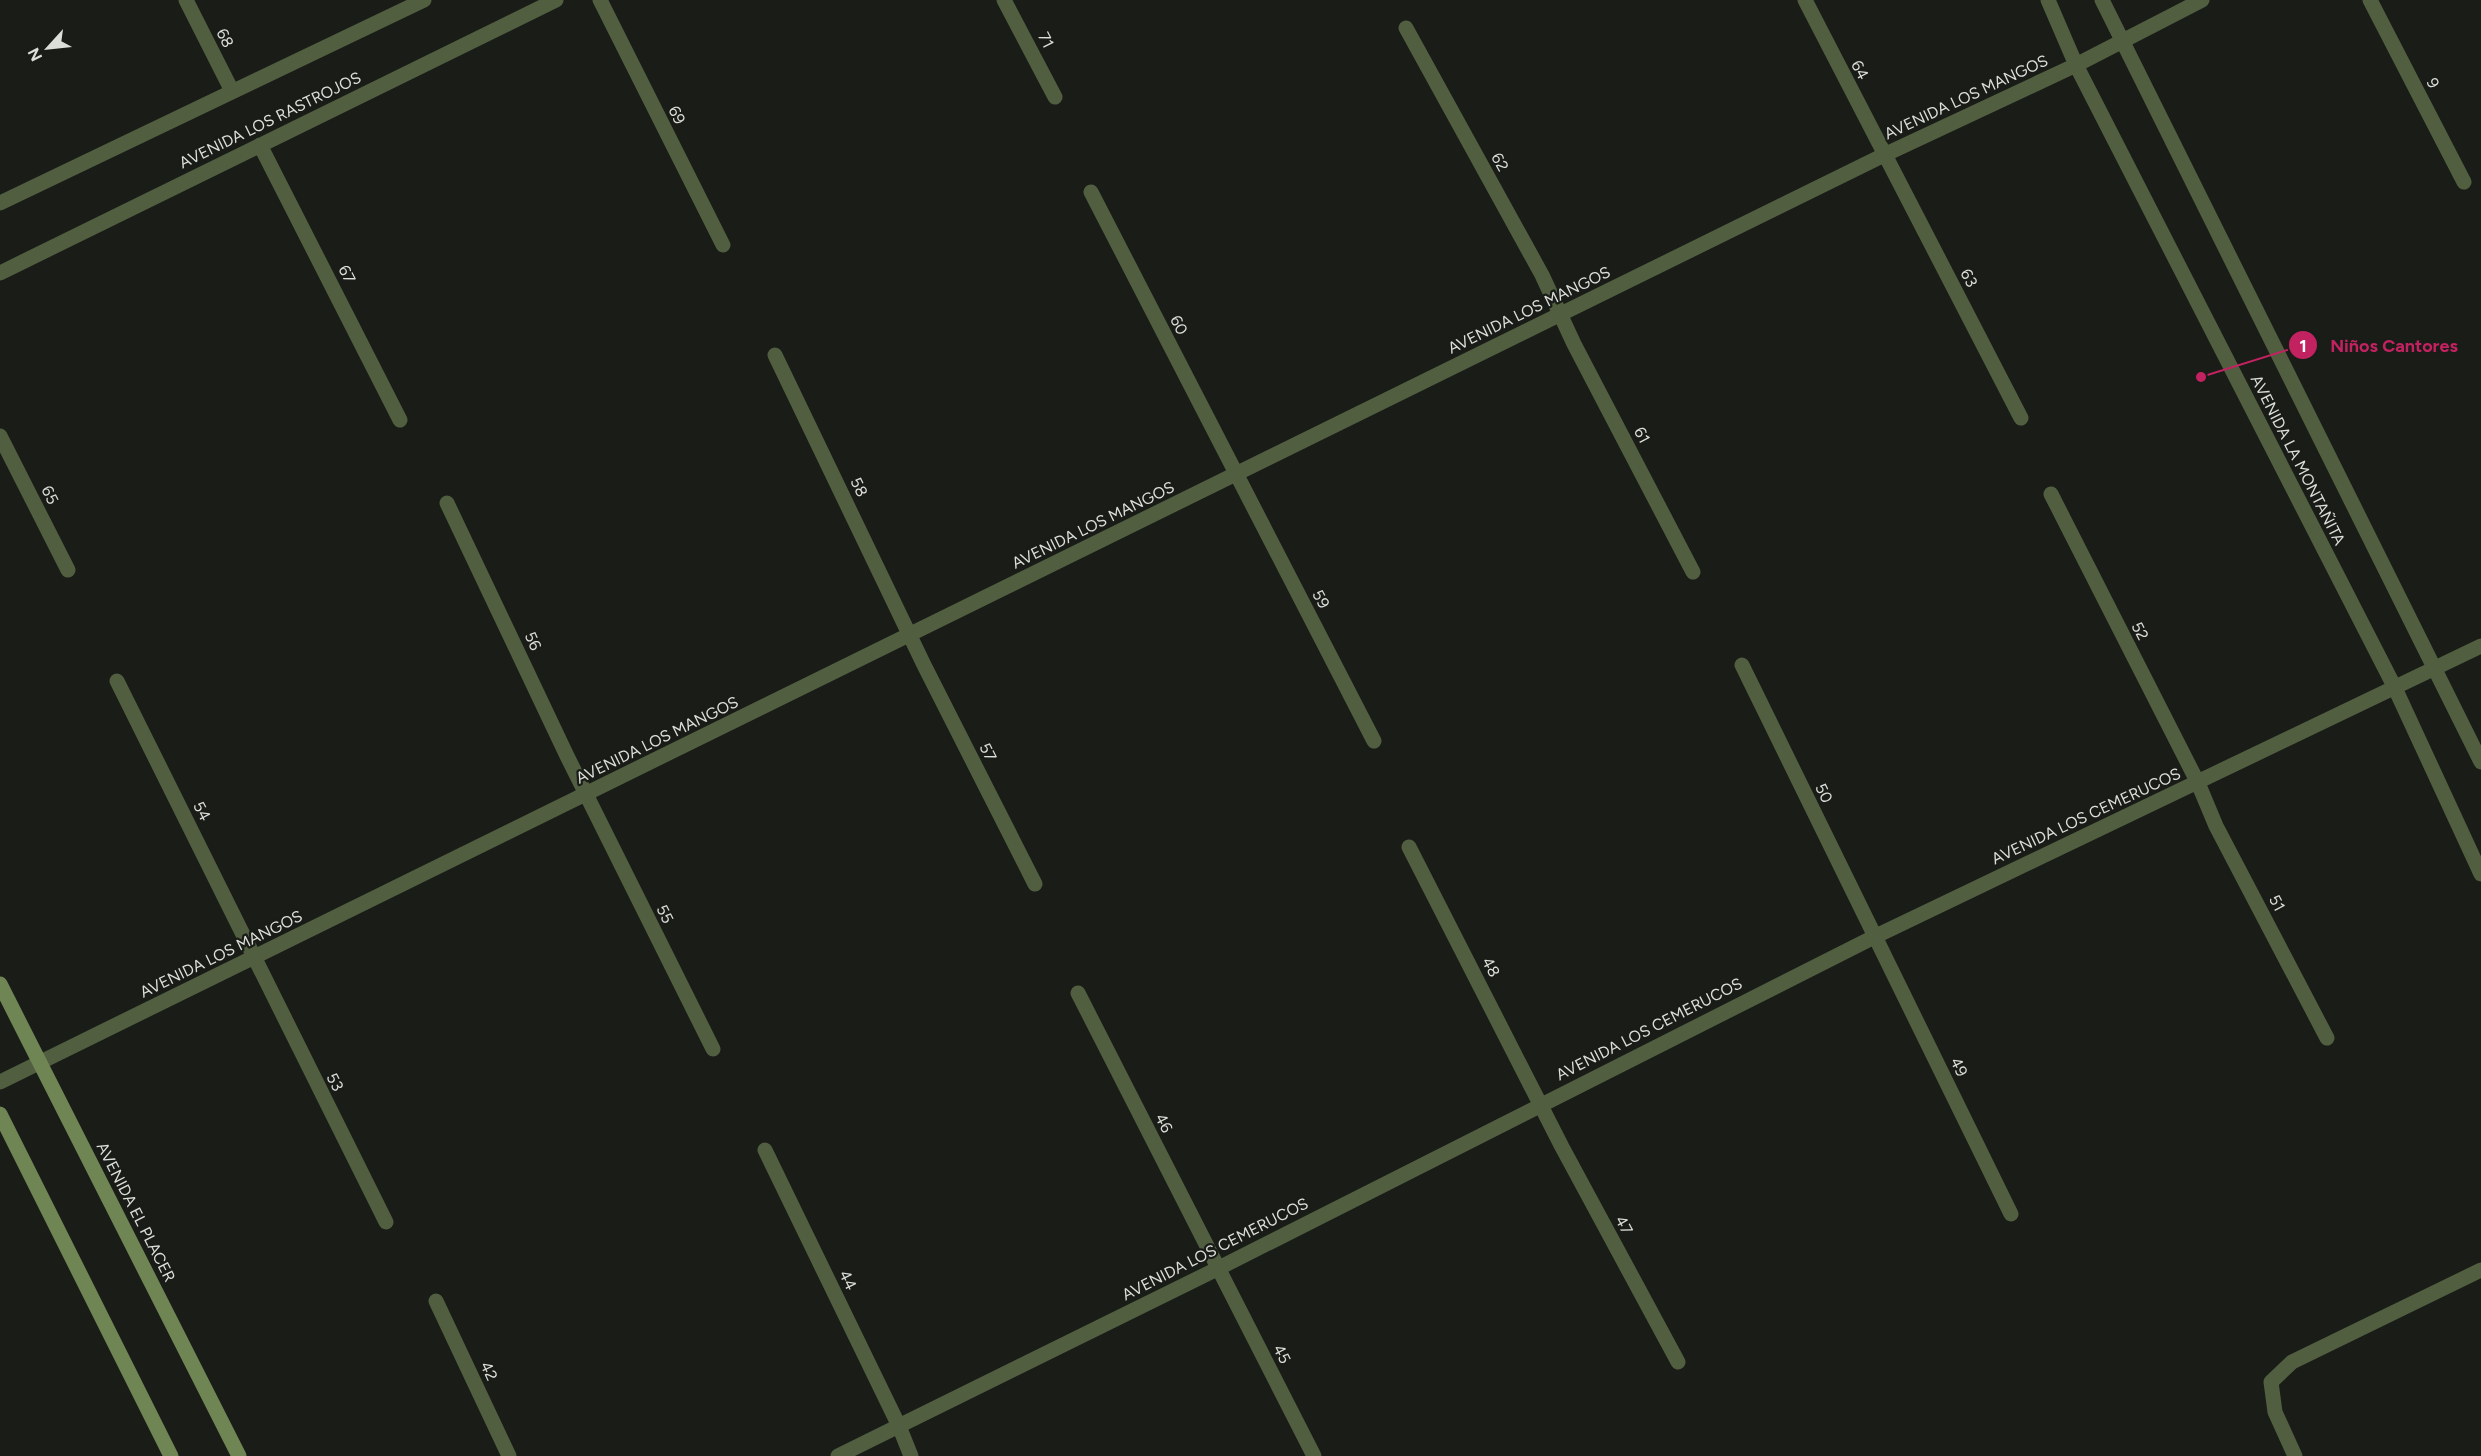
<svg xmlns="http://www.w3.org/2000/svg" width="2481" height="1456" font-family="Figtree,sans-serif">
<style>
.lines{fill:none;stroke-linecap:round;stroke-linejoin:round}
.street{stroke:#515e40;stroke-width:15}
.secondary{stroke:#6f8554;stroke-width:15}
.labels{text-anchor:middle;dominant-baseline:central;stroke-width:4.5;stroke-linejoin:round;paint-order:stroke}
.street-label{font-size:16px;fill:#dcdeda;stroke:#191c17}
.leader{fill:none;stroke:#c32261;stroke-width:2}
.callout-dot{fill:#c32261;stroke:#191c17;stroke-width:2}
.mark-label{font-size:18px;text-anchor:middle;font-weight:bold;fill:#fff}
.callout-label{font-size:18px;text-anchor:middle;font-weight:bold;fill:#c32261;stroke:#191c17;stroke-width:4.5;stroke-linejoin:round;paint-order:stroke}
</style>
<rect width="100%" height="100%" fill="#191c17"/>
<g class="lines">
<path class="street" d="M186,0L232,91
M600,0L723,245
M1004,0L1055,97
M1805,0L2021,418
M2048,0L2076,65L2394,686L2481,874
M2102,0L2481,762
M2370,0L2464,182
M1406,28L1542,275L1574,344L1693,572
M260,145L400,420
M1091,192L1374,741
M0,203L424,0
M0,273L556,0
M775,355L924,665L1035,884
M0,436L68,570
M2051,494L2198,783L2216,826L2327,1038
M447,503L567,756L713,1049
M1742,665L2011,1214
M117,681L386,1222
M1409,847L1562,1147L1678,1362
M1078,993L1314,1456
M0,1082L1884,155L2076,65L2202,0
M765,1150L899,1426L911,1456
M436,1301L509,1456
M838,1456L1219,1268L1874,937L2481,646
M2295,1456L2275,1412L2271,1382L2292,1362L2481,1270"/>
<path class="secondary" d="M0,984L239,1456
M0,1114L171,1456"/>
</g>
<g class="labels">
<g class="street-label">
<text transform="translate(225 38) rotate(64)">68</text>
<text transform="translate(1046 40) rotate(63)">71</text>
<text transform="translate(1860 70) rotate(63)">64</text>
<text transform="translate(2433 83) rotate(63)">9</text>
<text transform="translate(1966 97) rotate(-25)">AVENIDA LOS MANGOS</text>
<text transform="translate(677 115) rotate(63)">69</text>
<text transform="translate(270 120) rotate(-26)">AVENIDA LOS RASTROJOS</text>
<text transform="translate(1500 162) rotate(61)">62</text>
<text transform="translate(347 274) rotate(63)">67</text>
<text transform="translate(1969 278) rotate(63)">63</text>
<text transform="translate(1529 310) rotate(-26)">AVENIDA LOS MANGOS</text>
<text transform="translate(1179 325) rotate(63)">60</text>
<text transform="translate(1642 435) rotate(62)">61</text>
<text transform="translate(2298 460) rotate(63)">AVENIDA LA MONTAÑITA</text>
<text transform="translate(859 487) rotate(64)">58</text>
<text transform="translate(50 495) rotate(63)">65</text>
<text transform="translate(1093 525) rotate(-26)">AVENIDA LOS MANGOS</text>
<text transform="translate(1321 599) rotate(62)">59</text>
<text transform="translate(2140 631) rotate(63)">52</text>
<text transform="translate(533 641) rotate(65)">56</text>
<text transform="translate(657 740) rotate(-26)">AVENIDA LOS MANGOS</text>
<text transform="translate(988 752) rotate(63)">57</text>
<text transform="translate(1824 793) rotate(64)">50</text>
<text transform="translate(202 811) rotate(63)">54</text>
<text transform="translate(2086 816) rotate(-25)">AVENIDA LOS CEMERUCOS</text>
<text transform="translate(2277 903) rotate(62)">51</text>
<text transform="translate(665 914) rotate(63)">55</text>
<text transform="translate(221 954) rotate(-26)">AVENIDA LOS MANGOS</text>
<text transform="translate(1491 967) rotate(63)">48</text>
<text transform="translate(1649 1029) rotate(-27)">AVENIDA LOS CEMERUCOS</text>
<text transform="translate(1959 1067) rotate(64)">49</text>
<text transform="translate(335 1082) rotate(63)">53</text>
<text transform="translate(1164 1123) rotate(63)">46</text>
<text transform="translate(136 1212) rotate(63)">AVENIDA EL PLACER</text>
<text transform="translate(1624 1225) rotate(61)">47</text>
<text transform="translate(1215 1249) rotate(-27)">AVENIDA LOS CEMERUCOS</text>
<text transform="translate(848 1280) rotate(64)">44</text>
<text transform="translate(1282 1354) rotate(63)">45</text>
<text transform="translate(489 1371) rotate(65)">42</text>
</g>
</g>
<path class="leader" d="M2201 377L2303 345"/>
<g class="callout-dot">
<circle cx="2201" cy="377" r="6"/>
<circle cx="2303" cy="345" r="15"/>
</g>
<g class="mark-label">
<text x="2303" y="352">1</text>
</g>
<g class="callout-label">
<text x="2394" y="352">Niños Cantores</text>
</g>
<g transform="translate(48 48) rotate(243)" stroke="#191c17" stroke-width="4.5" paint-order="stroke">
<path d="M0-4.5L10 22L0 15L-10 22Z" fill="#dcdeda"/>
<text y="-9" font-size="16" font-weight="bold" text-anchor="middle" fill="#dcdeda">N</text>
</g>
</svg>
